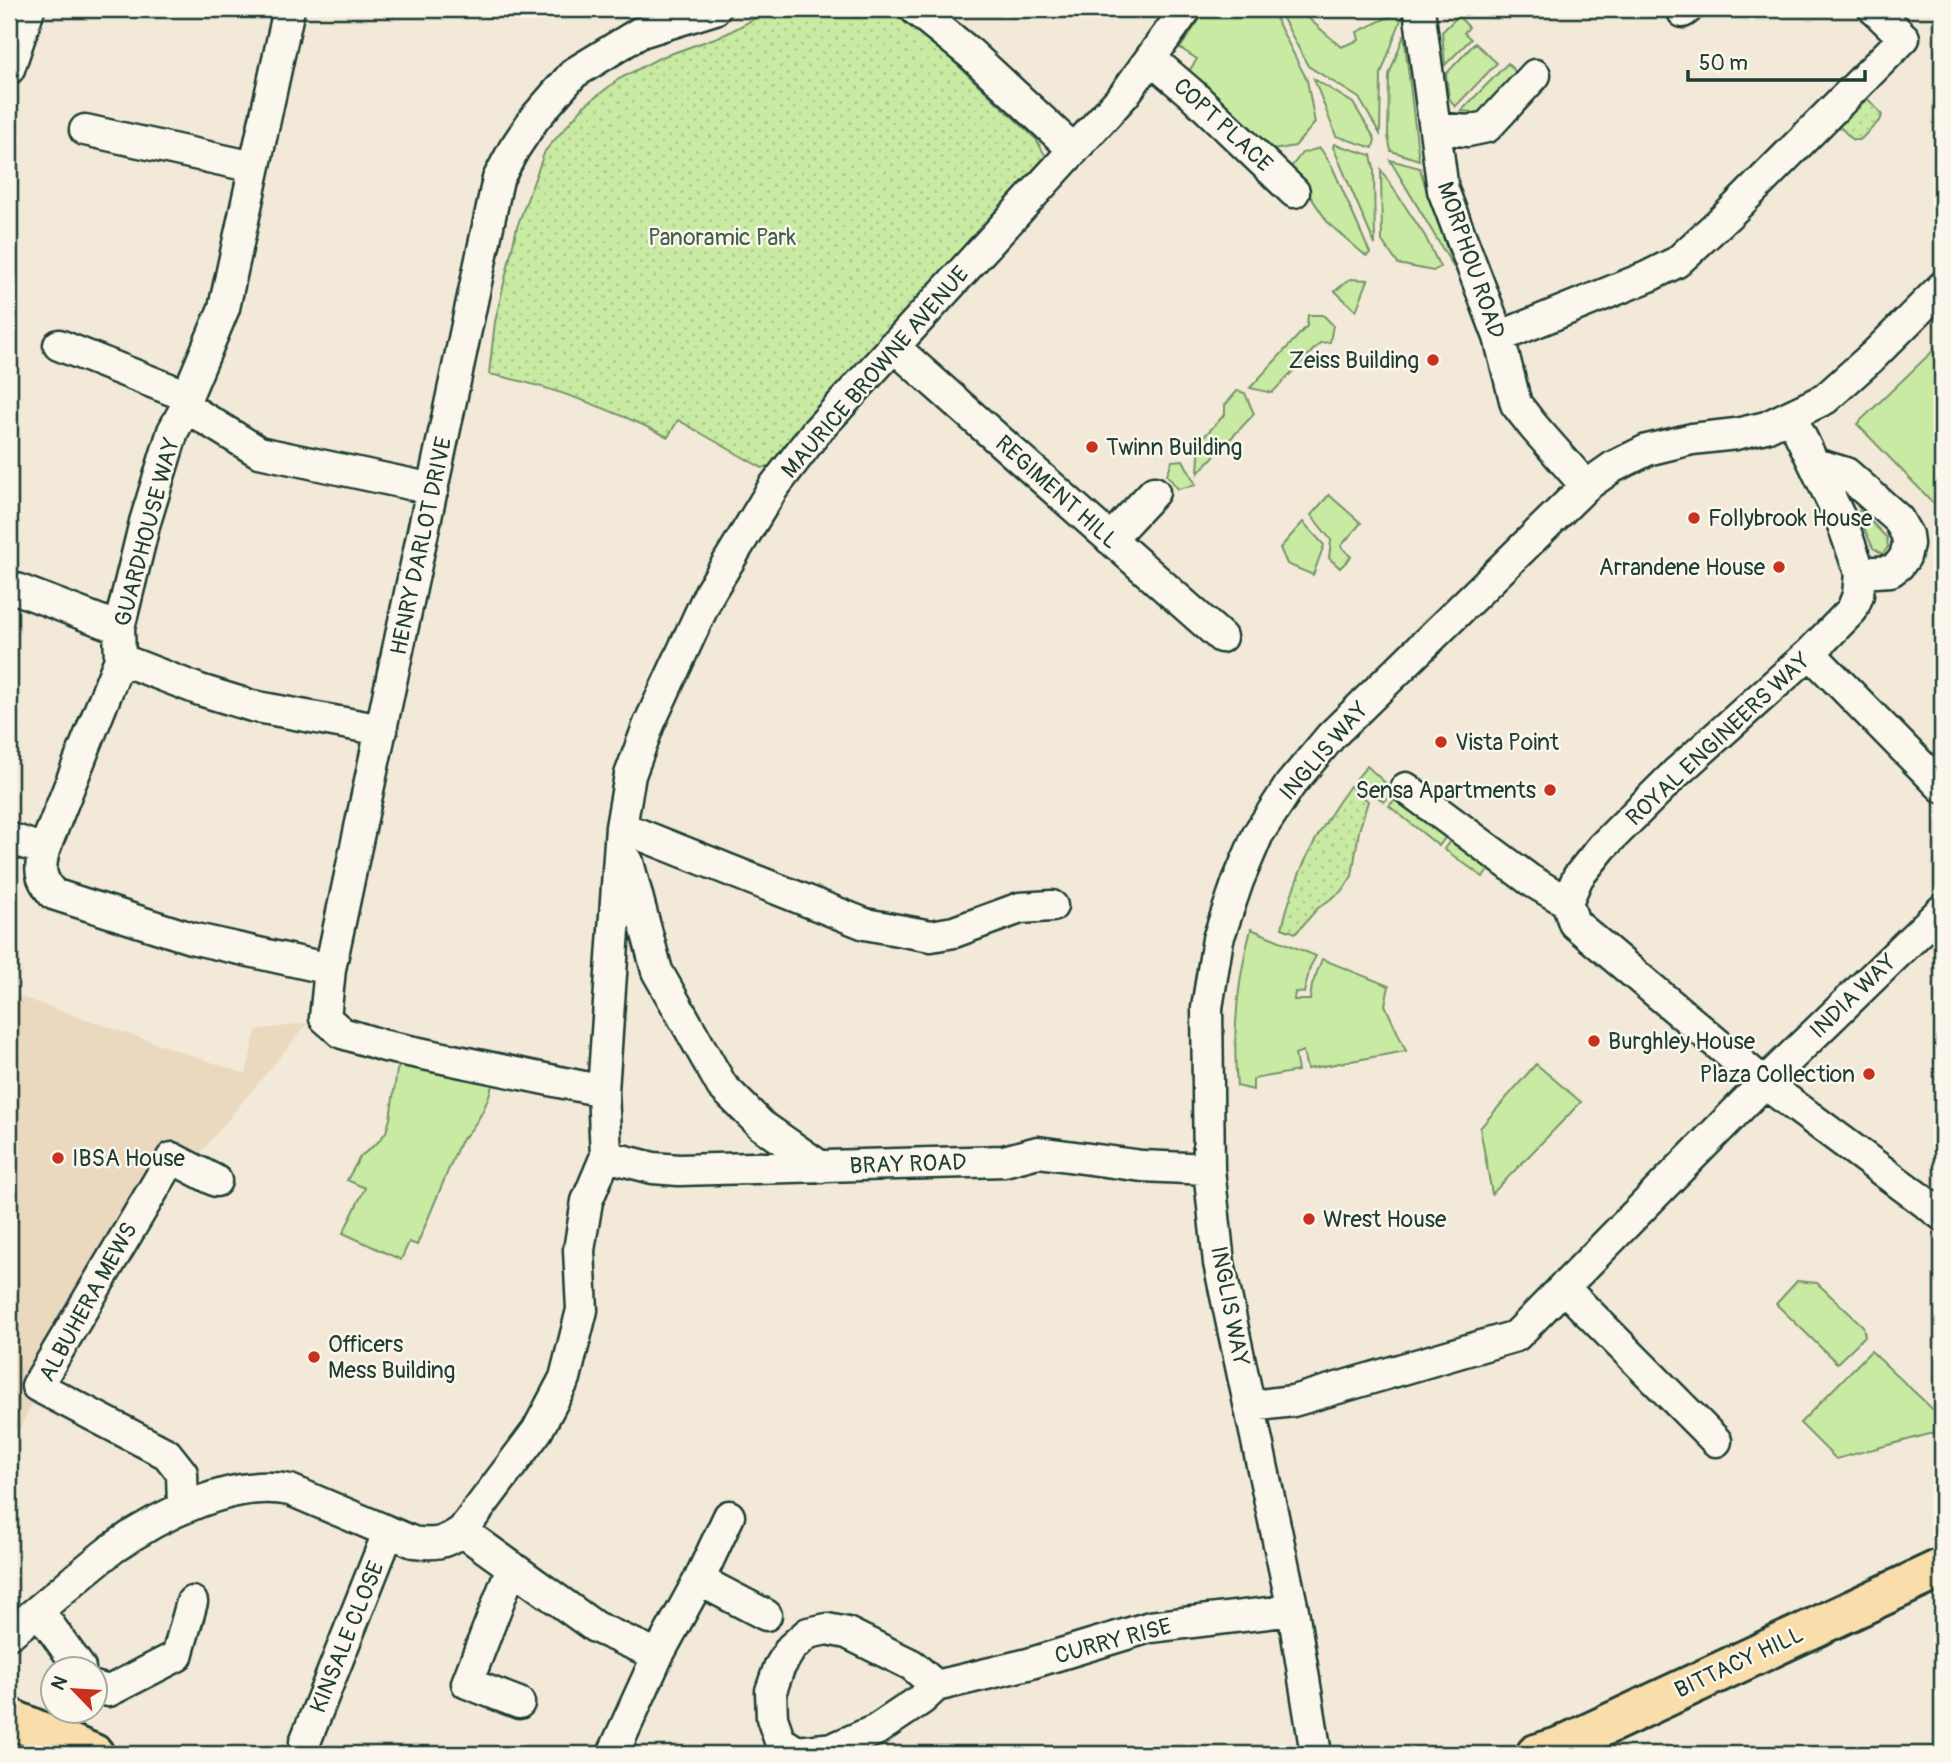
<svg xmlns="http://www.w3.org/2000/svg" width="1951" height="1763" font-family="Pangolin,sans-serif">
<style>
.built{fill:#ead8bf}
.green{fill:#c9eaa2;stroke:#74946b;stroke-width:2}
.park{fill:url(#park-dots);stroke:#74946b;stroke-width:2}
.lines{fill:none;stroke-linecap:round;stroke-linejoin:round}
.minor-casing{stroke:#1f3d34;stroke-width:35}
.major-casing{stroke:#1f3d34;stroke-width:44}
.minor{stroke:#fbf7ec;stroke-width:30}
.major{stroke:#f9ddab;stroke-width:38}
.poi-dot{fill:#c8321e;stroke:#fbf7ec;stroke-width:2.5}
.labels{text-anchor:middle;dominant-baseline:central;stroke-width:5;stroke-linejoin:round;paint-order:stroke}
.street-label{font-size:23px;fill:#1f3d34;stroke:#fbf7ec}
.park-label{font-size:23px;fill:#41604a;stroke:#fbf7ec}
.poi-label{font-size:23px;fill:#1f3d34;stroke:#fbf7ec;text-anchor:start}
</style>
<defs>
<pattern id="park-dots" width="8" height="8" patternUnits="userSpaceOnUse" patternTransform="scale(1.75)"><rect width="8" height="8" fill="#c9eaa2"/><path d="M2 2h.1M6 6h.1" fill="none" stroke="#acca8c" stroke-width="1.8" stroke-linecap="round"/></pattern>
</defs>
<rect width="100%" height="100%" fill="#f3e9d8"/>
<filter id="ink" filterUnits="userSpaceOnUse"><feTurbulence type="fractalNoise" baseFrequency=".0143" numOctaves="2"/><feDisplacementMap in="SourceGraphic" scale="14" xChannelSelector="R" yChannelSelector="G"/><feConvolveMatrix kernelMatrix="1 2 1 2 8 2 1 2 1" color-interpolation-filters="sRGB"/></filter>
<g filter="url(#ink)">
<path class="built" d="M9,993L246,1074L256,1030L308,1023L89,1287L9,1451Z"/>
<path class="green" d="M1207,9H1269L1273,13L1307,80L1315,123L1295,146L1268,151L1187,74L1197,59L1180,48Z
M1278,9H1304L1307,17L1341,47L1359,40L1357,32L1401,11L1402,17L1381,74L1380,134L1359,98L1308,66Z
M1458,16L1469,27L1464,33L1471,39L1445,65L1442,32Z
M1404,35L1419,160L1391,151L1388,136L1389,75Z
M1475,43L1497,63L1455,107L1449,98L1446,74Z
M1508,63L1515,71L1514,77L1481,114L1471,117V112L1461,111Z
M1314,79L1353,103L1375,139L1373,148L1336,136Z
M1334,144L1371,155L1374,168L1375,245L1333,147Z
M1320,148L1332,166L1370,253L1366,256L1329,224L1306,190L1288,171L1302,153Z
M1390,160L1420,168L1426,189L1454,268Z
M1381,170L1425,236L1440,267L1433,271L1398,264L1382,241Z
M1350,279L1368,280L1356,311L1335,291Z
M1308,315H1323L1333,325L1330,342L1320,343L1272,393L1250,388L1307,326Z
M1942,342V512L1857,424Z
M1237,391L1245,393L1254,414L1198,473L1200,441L1225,414V405Z
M1183,460L1196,485L1178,489L1167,475L1172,461Z
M1329,495L1361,523L1341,546L1351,557L1340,568L1329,558L1331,540L1311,515Z
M1860,510L1887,538L1888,547L1883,554L1873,548L1857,513Z
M1303,522L1324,545L1313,575L1287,564L1280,548Z
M1367,766L1394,791L1384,802L1356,779Z
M1399,795L1447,835L1439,846L1389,806Z
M1452,838L1491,867L1483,877L1444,849Z
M1251,929L1316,956L1310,967L1304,993L1295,992L1294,1000H1310L1312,985L1322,959L1389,986L1385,1005L1406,1051L1307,1069L1303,1051L1295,1054L1298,1071L1253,1079V1090L1237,1086C1232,1031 1237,982 1251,929Z
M401,1064L493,1082C487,1106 478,1124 460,1142L417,1245L409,1242L401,1260L343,1233L365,1188L347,1180L360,1157L378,1142L386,1132L390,1119L397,1070Z
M1536,1064L1581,1102L1492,1194L1480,1128Z
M1797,1281L1817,1283L1863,1326L1865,1336L1837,1363L1776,1304Z
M1871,1351L1942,1418V1426L1937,1432L1836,1459L1800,1423Z"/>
<path class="park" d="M764,9H869L872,11L898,9L1036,139L1049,162L775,464L762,468L678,420L668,437C611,409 551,386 489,374L495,322L517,227L545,151L584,106L619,79L659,58L726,34L754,19Z
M1864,95L1882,114L1881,119L1860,140H1853L1836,123Z
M1350,786L1368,801L1359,831L1352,876L1343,890L1317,909L1296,933L1282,928C1294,875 1318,829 1350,786Z"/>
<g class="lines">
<defs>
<path id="minor" d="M289,9L224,308L187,396L186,407L173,431L145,522L119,628L120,659L44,850C39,871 40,878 53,894L191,938L330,969
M915,9L971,54L1074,150
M1419,9L1443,190L1499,337L1516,404L1534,427L1586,486
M1683,12L1687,9
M1151,59L1193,95L1294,192
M9,69L29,9
M1435,128L1468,131L1487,127L1535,75
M85,130L254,167
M1499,337L1647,277L1677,262L1731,212L1904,38L1874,9
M59,345L187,396
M893,346L1221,637
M186,407L259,452L433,489
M1791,416L1842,522L1860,573L1858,595L1852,610L1810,653L1675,774L1602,847L1578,877L1567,902L1574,923L1764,1083L1942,1215
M1816,464L1846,473L1898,519L1907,535L1908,544L1905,557L1899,565L1891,571L1860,573
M1110,539L1154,492
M9,586L119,628
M1810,653L1942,787
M120,659L200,690L252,706L382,730
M1406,788L1530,880L1567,902
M621,827L865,924L931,936L954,932L1020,908L1052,906
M9,838L44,850
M628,862L657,971L722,1086L761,1125L821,1167
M603,1091L385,1046L342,1033L325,1018L330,969L498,179L514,149L534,119L574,73L641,32L715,9
M606,1156L653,1168L679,1170L1004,1161L1038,1152L1142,1166L1209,1169
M1563,1287L1716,1441
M1251,1406L1293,1401L1516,1336L1764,1083L1942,910
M183,1507L182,1473L167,1454L37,1386L172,1158L216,1181
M729,1516L699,1580L766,1615
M462,1531L537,1431L565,1378L582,1310L579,1250L587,1201L606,1156L603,1091L621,827L630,775L649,724L710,592L773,488L816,432L1124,95L1186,9
M512,1567L467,1683L519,1703
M39,1611L80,1668
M9,1634C44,1607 77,1576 112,1549C157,1516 234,1478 290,1490L413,1542C435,1545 443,1544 462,1531L595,1627L658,1655
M936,1686L912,1665L847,1633L827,1629L808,1633L791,1648L779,1668L771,1691L772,1718L780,1741L797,1752L834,1748L876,1730L922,1699L936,1686L1028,1664L1150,1627L1293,1610
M94,1687L109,1691L177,1656L192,1602
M305,1742L388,1533
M613,1754L658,1655L699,1580
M1316,1754L1293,1610L1219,1263L1209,1169L1207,1008L1218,939L1238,881L1258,834L1290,785L1331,736L1586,486L1613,467L1647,450L1692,439L1736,434L1766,427L1825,399L1873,356L1942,287"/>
<path id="major" d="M9,1718L94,1754
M1536,1754L1559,1747L1942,1568"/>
</defs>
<use href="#minor" class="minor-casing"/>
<use href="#major" class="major-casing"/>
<use href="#minor" class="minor"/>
<use href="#major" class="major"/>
</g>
</g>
<g class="poi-dot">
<circle cx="1433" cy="360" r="7"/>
<circle cx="1092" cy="447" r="7"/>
<circle cx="1694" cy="518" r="7"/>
<circle cx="1779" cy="567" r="7"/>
<circle cx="1441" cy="742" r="7"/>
<circle cx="1550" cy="790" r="7"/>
<circle cx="1594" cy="1041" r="7"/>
<circle cx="1869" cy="1074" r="7"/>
<circle cx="58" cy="1158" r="7"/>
<circle cx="1309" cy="1219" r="7"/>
<circle cx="314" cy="1357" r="7"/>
</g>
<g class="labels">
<g class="street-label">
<text transform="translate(1223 125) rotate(43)">COPT PLACE</text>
<text transform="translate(1471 260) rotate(71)">MORPHOU ROAD</text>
<text transform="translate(875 372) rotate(-49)">MAURICE BROWNE AVENUE</text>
<text transform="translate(1057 492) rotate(42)">REGIMENT HILL</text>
<text transform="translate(147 532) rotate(-75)">GUARDHOUSE WAY</text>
<text transform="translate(421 546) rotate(-78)">HENRY DARLOT DRIVE</text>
<text transform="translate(1718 739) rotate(-43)">ROYAL ENGINEERS WAY</text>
<text transform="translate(1324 751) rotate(-49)">INGLIS WAY</text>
<text transform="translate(1853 996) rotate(-44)">INDIA WAY</text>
<text transform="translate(908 1164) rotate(-2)">BRAY ROAD</text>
<text transform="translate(88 1302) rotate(-61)">ALBUHERA MEWS</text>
<text transform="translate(1230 1306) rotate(79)">INGLIS WAY</text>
<text transform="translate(347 1637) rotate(-68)">KINSALE CLOSE</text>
<text transform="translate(1113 1641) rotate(-15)">CURRY RISE</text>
<text transform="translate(1739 1662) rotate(-25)">BITTACY HILL</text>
</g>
<g class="park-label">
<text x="722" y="237">Panoramic Park</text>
</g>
<g class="poi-label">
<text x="1419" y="360" text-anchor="end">Zeiss Building</text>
<text x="1106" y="447">Twinn Building</text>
<text x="1708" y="518">Follybrook House</text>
<text x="1765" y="567" text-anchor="end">Arrandene House</text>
<text x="1455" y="742">Vista Point</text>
<text x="1536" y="790" text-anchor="end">Sensa Apartments</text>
<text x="1608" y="1041">Burghley House</text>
<text x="1855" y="1074" text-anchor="end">Plaza Collection</text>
<text x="72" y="1158">IBSA House</text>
<text x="1323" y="1219">Wrest House</text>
<text x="328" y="1344">Officers<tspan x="328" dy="26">Mess Building</tspan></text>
</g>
</g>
<rect width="1951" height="1763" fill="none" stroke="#fbf7ec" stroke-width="35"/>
<rect x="18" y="18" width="1916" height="1728" fill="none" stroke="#1f3d34" stroke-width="2.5" filter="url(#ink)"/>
<g transform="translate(74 1690) rotate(295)"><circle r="33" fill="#fbf7ec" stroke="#a3ada2" stroke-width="2"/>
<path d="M0-5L12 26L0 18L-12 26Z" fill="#c8321e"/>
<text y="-10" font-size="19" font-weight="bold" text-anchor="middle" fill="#1f3d34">N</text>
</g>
<path d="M1688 70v10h177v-10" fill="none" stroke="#1f3d34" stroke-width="3.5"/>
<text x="1699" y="70" font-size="21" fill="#1f3d34" stroke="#fbf7ec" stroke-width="5" paint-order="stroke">50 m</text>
</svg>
